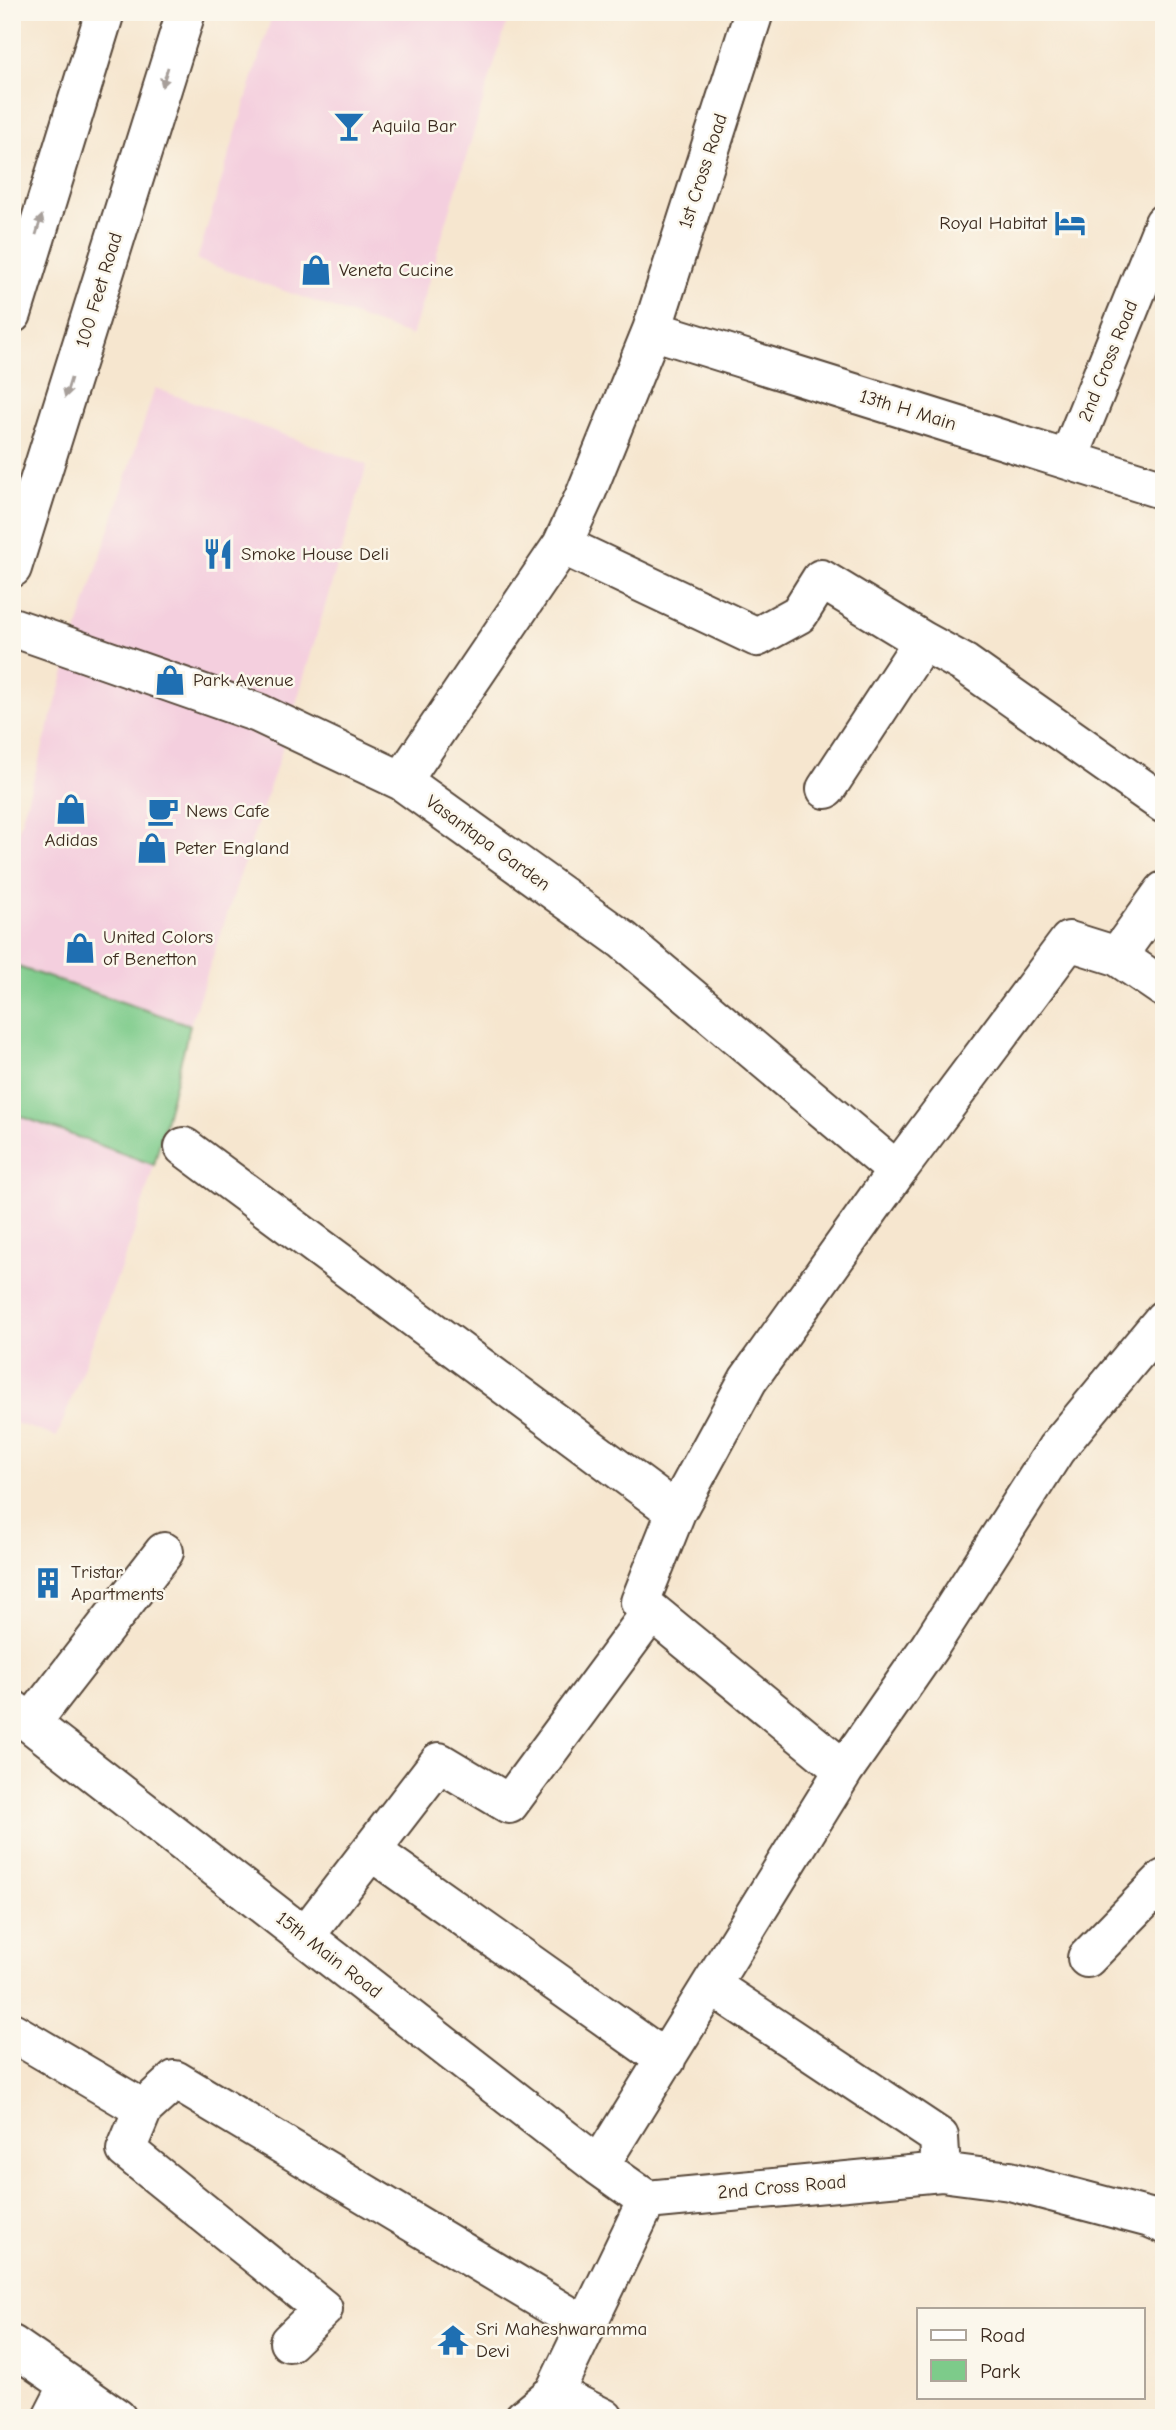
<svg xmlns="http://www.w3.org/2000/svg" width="1176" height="2430" font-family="'Comic Neue',sans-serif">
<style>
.built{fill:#f4cfde}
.green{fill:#7dcb8a;stroke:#5c7a54;stroke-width:2}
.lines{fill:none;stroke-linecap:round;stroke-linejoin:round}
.street-casing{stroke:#574639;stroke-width:42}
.primary-casing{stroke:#574639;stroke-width:42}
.street{stroke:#fff;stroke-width:38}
.primary{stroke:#fff;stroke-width:38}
.oneway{fill:#a79f9a}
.labels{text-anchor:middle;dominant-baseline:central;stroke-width:5;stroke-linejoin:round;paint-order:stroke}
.poi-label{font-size:19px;fill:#3b2a1e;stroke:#fbf7ec;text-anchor:start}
.street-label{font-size:19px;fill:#3b2a1e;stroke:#fbf7ec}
</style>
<rect width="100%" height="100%" fill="#fbf7ec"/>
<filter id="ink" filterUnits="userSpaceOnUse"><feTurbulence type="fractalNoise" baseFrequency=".0143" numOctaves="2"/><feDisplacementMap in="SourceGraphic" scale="14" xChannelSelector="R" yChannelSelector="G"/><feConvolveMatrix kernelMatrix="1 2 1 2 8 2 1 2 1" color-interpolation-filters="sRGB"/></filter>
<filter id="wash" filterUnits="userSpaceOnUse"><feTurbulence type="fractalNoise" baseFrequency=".00686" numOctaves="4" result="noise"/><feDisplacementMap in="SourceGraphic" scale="28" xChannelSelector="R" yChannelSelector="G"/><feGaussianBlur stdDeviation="1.57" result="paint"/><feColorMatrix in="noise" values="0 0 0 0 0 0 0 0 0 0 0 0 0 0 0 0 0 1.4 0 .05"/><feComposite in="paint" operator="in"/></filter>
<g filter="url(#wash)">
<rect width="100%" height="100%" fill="#f6e6cf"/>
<path class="built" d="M273,12H510L412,336L197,260Z
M155,388L367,465L284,744L190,1025L12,965V852L80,621Z
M12,1113L154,1165L134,1233L57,1437L12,1422Z"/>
<path class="green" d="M12,965L190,1025L154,1165L12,1113Z"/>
</g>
<g filter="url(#ink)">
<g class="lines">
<defs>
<path id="street" d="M652,330L1164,490
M1068,460L1164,223
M562,545L757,637L799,614L821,579L923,641
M12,627L258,713L402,781L623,940L897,1171
M402,781L562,545L586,493L652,330L754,12
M826,789L923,641L965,664L1164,804
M1117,956L1164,891
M184,1147L676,1512
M12,1709L599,2166L647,2200
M31,1723L164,1552
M844,1770L640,1602L676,1512L748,1380L897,1171L1069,941L1117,956L1164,988
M371,1851L666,2060
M305,1936L439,1762L509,1804L651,1612
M1087,1958L1164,1879
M712,1986L939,2137L941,2172
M12,2032L143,2109L175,2080L586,2326
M143,2109L126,2150L323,2309L289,2342
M599,2166L844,1770L930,1646L1056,1449L1164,1319
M12,2345L117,2418
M554,2393L604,2418
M52,2418L69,2385
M524,2418L554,2393L647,2200L941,2172L1010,2181L1150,2218L1164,2224"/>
<path id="primary" d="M12,314L105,12
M12,568L186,12"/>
</defs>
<use href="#street" class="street-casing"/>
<use href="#primary" class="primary-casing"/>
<use href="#street" class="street"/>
<use href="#primary" class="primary"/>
</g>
<defs><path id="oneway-solid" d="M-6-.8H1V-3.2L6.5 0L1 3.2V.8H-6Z" transform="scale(1.75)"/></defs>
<g class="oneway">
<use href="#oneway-solid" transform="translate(165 77) rotate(107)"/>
<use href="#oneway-solid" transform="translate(39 225) rotate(-73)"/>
<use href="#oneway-solid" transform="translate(68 388) rotate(107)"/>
</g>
</g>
<defs>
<symbol id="bar-bare" viewBox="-9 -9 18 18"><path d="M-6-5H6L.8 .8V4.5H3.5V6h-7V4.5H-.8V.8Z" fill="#1f6fb2" stroke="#fbf7ec" stroke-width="2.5" paint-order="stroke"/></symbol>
<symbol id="hotel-bare" viewBox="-9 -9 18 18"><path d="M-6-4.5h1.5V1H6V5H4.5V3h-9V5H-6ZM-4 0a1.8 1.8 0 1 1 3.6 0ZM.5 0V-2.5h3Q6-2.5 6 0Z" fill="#1f6fb2" stroke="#fbf7ec" stroke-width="2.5" paint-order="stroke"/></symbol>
<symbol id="shop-bare" viewBox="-9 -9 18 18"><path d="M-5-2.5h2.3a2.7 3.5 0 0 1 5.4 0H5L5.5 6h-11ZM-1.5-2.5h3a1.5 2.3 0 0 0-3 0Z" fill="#1f6fb2" stroke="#fbf7ec" stroke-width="2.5" paint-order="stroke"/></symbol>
<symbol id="restaurant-bare" viewBox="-9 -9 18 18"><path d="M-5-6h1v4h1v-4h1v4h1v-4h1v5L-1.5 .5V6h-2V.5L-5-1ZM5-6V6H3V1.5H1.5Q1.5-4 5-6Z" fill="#1f6fb2" stroke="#fbf7ec" stroke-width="2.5" paint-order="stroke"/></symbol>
<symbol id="cafe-bare" viewBox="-9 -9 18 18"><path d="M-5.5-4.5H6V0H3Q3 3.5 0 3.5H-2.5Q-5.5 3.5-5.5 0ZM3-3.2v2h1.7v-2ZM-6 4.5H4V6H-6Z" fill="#1f6fb2" stroke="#fbf7ec" stroke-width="2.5" paint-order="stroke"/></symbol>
<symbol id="building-bare" viewBox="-9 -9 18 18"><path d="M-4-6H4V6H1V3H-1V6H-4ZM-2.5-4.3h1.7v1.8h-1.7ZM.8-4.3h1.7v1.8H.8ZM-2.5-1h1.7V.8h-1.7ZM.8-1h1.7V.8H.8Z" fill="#1f6fb2" stroke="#fbf7ec" stroke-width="2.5" paint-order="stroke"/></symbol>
<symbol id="temple-bare" viewBox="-9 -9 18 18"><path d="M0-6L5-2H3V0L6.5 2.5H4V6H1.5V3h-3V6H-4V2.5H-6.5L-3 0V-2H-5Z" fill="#1f6fb2" stroke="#fbf7ec" stroke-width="2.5" paint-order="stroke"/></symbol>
</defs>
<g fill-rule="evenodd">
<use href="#bar-bare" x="327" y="104" width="44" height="44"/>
<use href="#hotel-bare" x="1048" y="201" width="44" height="44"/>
<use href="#shop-bare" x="294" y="248" width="44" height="44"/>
<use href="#restaurant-bare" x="196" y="532" width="44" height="44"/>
<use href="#shop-bare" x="148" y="658" width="44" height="44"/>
<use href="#shop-bare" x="49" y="787" width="44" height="44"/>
<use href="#cafe-bare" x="141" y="789" width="44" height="44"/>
<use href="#shop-bare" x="130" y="826" width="44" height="44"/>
<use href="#shop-bare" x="58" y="926" width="44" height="44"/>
<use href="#building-bare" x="26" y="1561" width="44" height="44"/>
<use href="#temple-bare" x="431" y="2318" width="44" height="44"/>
</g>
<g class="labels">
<g class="poi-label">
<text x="372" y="126">Aquila Bar</text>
<text x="1047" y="223" text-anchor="end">Royal Habitat</text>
<text x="339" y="270">Veneta Cucine</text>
<text x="241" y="554">Smoke House Deli</text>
<text x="193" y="680">Park Avenue</text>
<text x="186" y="811">News Cafe</text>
<text x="71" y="840" text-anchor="middle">Adidas</text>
<text x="175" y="848">Peter England</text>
<text x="103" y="937">United Colors<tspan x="103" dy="22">of Benetton</tspan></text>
<text x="71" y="1572">Tristar<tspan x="71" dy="22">Apartments</tspan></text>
<text x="476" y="2329">Sri Maheshwaramma<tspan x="476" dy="22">Devi</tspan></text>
</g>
<g class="street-label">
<text transform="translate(703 171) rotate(-72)">1st Cross Road</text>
<text transform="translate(99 290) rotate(-73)">100 Feet Road</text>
<text transform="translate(1108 361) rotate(-68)">2nd Cross Road</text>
<text transform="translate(908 410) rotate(17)">13th H Main</text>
<text transform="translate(488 843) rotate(36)">Vasantapa Garden</text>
<text transform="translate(329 1955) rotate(38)">15th Main Road</text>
<text transform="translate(782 2187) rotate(-5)">2nd Cross Road</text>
</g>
</g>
<rect width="1176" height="2430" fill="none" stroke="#fbf7ec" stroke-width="42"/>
<rect x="917" y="2308" width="228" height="91" fill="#fbf7ec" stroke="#aea59a" stroke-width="2"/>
<rect x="931" y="2330" width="35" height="10" fill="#ffffff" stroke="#aea59a" stroke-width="2"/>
<text x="980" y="2342" font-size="21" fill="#3b2a1e">Road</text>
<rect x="931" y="2360" width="35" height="21" fill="#7dcb8a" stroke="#aea59a" stroke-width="2"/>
<text x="980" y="2378" font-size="21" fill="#3b2a1e">Park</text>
</svg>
